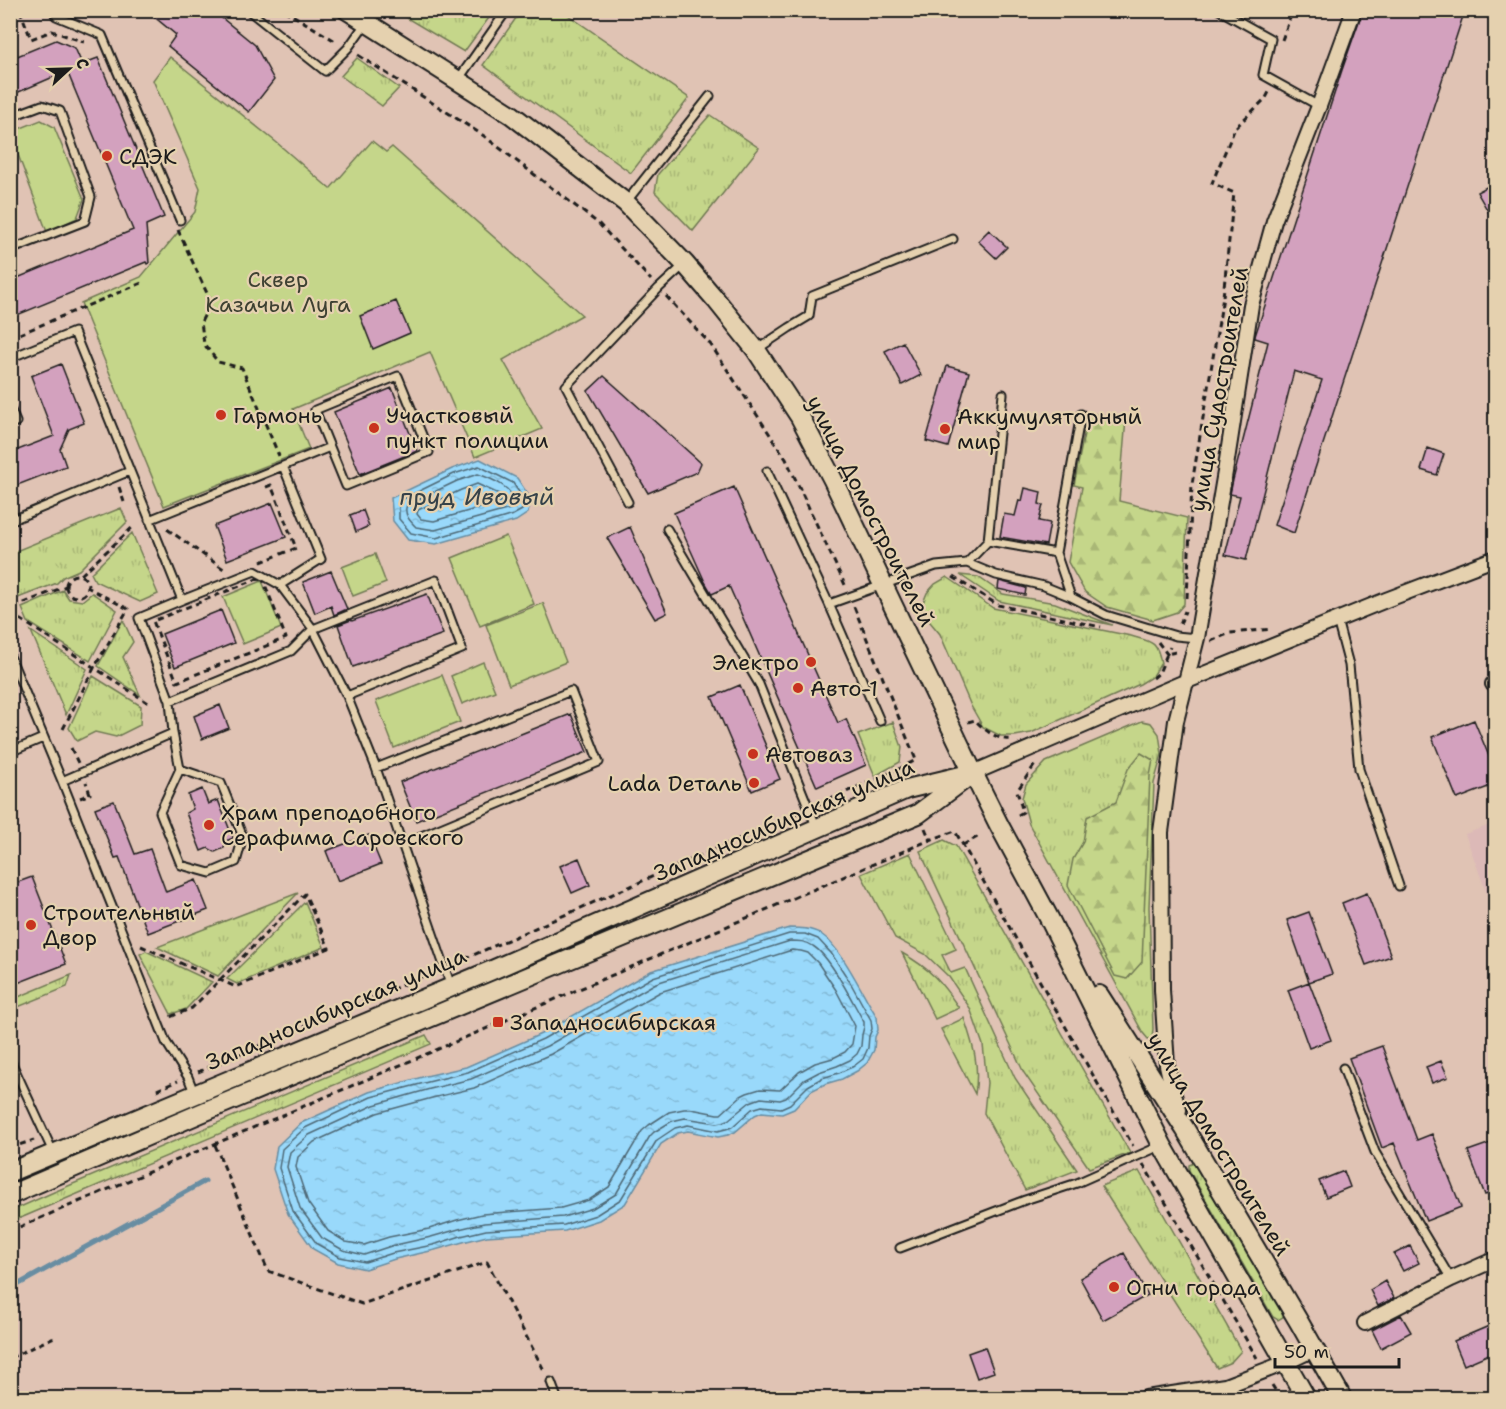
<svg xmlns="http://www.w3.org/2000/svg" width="1506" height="1409" font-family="'Shantell Sans',sans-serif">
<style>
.built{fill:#dcb9b7}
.grass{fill:url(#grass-tufts);stroke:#707953;stroke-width:1.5}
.forest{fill:url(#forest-firs);stroke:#707953;stroke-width:1.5}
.park{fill:#c5d68a;stroke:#707953;stroke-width:1.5}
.water{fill:url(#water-ripples);stroke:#678da2;stroke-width:1.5}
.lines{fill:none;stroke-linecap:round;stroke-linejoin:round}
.shore{stroke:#4e6875;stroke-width:1.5}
.stream{stroke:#678da2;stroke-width:5}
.building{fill:#d3a1be;stroke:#1c1c1c;stroke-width:1.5}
.lane-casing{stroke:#1c1c1c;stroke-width:11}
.street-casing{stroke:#1c1c1c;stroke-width:18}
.secondary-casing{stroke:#1c1c1c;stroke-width:22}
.path{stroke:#1c1c1c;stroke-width:3;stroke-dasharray:6 4.5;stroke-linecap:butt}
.lane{stroke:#e5d1af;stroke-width:7}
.street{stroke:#e5d1af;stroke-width:14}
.secondary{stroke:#e5d1af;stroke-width:18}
.poi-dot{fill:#c8321e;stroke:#e5d1af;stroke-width:2}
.labels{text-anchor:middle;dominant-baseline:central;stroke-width:4.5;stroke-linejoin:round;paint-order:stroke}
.poi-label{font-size:22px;fill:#1c1c1c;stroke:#e5d1af;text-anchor:start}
.park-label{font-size:22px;fill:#3e4132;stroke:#e5d1af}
.street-label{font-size:22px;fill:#1c1c1c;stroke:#e5d1af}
.water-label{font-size:24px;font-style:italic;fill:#354249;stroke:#e5d1af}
</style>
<defs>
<pattern id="grass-tufts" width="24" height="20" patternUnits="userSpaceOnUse" patternTransform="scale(1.5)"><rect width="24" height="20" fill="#c5d68a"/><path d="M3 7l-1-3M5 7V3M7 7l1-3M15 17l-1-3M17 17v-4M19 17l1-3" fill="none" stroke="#a9b776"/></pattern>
<pattern id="forest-firs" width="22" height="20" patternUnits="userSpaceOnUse" patternTransform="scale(1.5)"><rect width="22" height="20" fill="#c5d68a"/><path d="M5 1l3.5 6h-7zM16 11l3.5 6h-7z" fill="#a9b776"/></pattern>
<pattern id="water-ripples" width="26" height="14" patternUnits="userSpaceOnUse" patternTransform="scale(1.5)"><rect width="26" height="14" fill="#99d9fb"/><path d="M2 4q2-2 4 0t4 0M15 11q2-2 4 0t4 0" fill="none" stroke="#83bad7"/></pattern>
</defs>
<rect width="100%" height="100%" fill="#e0c3b4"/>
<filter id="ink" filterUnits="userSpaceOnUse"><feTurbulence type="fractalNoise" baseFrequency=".0167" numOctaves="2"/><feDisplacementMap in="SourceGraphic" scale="12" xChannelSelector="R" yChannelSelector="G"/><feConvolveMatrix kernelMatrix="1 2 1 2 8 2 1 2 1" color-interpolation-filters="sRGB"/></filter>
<g filter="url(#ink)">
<path class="built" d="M1495,823V916L1465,834Z"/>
<path class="grass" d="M395,11H494L464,52Z
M521,11H562L689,98L631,173L483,65Z
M357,58L399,88L382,106L341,76Z
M710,115L759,148L693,231L655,192L658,174Z
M121,508L127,522L79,570L63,577L57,583L18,598L11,580V553Z
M132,533L158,594L140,602L95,581L91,573Z
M960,575L978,577L1003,594L1055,603L1112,625L999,601Z
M947,577L993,608L1131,636C1151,642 1157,640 1161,663L1153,676L1140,684L1031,733L1015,736H1001L983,727L971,706L940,634L925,616L922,605L927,593L935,584Z
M63,590L69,599L82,601L92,593L117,610L90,661L28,622L22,608Z
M123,620L133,642L123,657L140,695L98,666Z
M31,631L87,669L66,715Z
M93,676L141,706L140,725L116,737L95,732L77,741L69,728Z
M1142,721L1151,723L1159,734L1162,754L1154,783L1149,907L1153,1029L1152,1038L1148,1039L1143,1033L1029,824L1022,798L1026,784L1046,762Z
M893,722L902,747L900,762L875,776L858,735Z
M944,840L956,846L1130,1153L1089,1168L1024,1073L920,851Z
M910,853L956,949L942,955L951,973L965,968L1015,1078L1077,1170L1025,1190L984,1113L987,1083L983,1045L970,1008L949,977L925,954L895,938L861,874Z
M298,893L218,976L157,947Z
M305,902L324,947L237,984L227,979Z
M146,951L212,982L186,1009L171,1014L140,954Z
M902,953C931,969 941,982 959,1008L935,1019Z
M71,975L67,987L13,1009L11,1000Z
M964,1018C973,1045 980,1065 975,1094L941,1029Z
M426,1035L431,1044L11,1222V1211L54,1192Z
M1194,1163L1199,1165L1282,1312L1283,1317L1278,1320L1273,1317L1189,1170V1165Z
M1139,1171L1241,1351L1231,1362L1217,1368L1101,1186Z"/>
<path class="forest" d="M1088,413L1126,419L1119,501L1187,518L1184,604L1177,612L1153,620L1107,607L1085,592L1068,562L1082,487L1074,485Z
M1141,753L1153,760L1150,776L1142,962L1127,979L1115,976L1068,885L1073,859L1083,842L1087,817L1116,802L1128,769Z"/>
<path class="park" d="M170,57L276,142L330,189L372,141L386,152L392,147L582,315L503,360L542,429L475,457L430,352L293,409L309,449L164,506L81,303L141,277L195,212L200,188L153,80Z
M41,120L54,127L84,199L77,218L47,232L11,136V132Z
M506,536L534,604L480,626L452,558Z
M375,554L386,583L353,596L342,567Z
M262,581L281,628L243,644L223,597Z
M543,603L566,662L509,685L486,625Z
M483,662L495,691L462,704L451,676Z
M442,675L460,722L394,748L376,701Z"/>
<path class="water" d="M480,459L517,478L531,499L528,513L516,521L436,544L408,540L393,521L391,498L452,469Z
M789,928C799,928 811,928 821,934C842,948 863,995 877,1017L878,1030L875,1037L874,1050L867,1063L857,1071L842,1079L825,1084L811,1091L794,1109L782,1114L762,1112L755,1115L735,1132L728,1135L718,1137L688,1131L678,1133L661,1144L625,1204L599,1220L565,1231L487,1236L463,1242L435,1250L395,1259L365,1269L338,1263L313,1249L288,1214L273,1169L277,1146L301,1123L369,1092L426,1076L466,1067L541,1034L651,971Z"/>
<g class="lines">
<path class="shore" d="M479,466L513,483L524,500L522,510L513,515L436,538L411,533L399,519V501L454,474Z
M478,474C492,479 515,488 515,505L510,509L435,530L416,527C410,521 403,514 407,505L457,481Z
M477,484L501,495L503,498V501L434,521L421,519L417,514L418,510L461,490Z
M789,934H805L818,939L831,953L850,982L871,1020L872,1029L869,1036L868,1048L863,1059L854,1066L839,1073L822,1078L808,1086L790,1104L781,1108L762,1106L752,1109L732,1127L726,1129L718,1131L688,1125L675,1128L657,1140L621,1199L596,1215L564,1225L486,1230L461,1236L433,1245L393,1253L365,1262L340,1257L317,1244L293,1211L279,1168L282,1149L305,1128L371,1097L428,1082L468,1072L543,1039L653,977Z
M790,941C798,941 806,941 813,946C831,957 853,1003 864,1022V1027L862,1035L861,1046L857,1054L850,1060L837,1066L819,1072L804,1080L786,1098L780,1100L761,1098L750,1102L728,1120L723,1122L717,1123L685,1118L672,1121L654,1132L650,1136L616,1194L593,1208L563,1217L484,1223L459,1229L431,1237L391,1246L364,1255L343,1250L322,1238L300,1208L287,1167L290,1152L309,1135L374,1105L430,1089L471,1079L547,1046L656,983Z
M792,950L801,951L808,953L818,963L836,990L855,1026L852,1044L845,1052L833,1058L815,1063L799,1072L780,1090L760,1089L747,1093L741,1096L721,1114H717L691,1109H684L669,1112L649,1125L642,1131L609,1187L589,1200L561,1208L482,1214L457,1220L429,1229L389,1237L364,1245L346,1242L328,1231L308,1203L296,1167L298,1157L314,1142L377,1113L432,1098L474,1088L551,1054L660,992Z"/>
<path class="stream" d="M10,1289L205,1181"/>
</g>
<path class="building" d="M146,10H212L255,45L274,80L249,112L168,46L176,35Z
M1363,10H1465L1294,533L1274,525L1322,380L1294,371L1246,560L1225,555L1240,496L1230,494L1233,480L1268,342L1255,338V336L1342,70Z
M56,40L75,48L82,64L98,58L164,217L146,225L149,263L147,264L146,262L10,318V281L133,230L67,71L14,94L10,86V59Z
M1496,182V225L1477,192Z
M989,230L1007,247L996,258L978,241Z
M396,301L410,333L373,349L360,316Z
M903,342L921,375L902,385L885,351Z
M61,364L84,423L69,429L60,449L66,466L10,488V453L54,436L31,376Z
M947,366L969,372L948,447L926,441Z
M604,376L701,463L697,472L648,493L588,391Z
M392,388L417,451L360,474L334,412Z
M1428,448L1444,454L1437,475L1421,470Z
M734,487L838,723L846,719L866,765L817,787L729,586L712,594L705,582L674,513Z
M1025,488L1041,492L1039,504L1043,505L1039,521L1050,523L1046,545L1000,537L1004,514L1015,516L1019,500L1022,501Z
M272,503L286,537L227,560L214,526Z
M363,510L369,526L356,532L350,515Z
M630,527L667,613L655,619L607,538Z
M331,571L347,609L334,615L331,606L315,613L303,582Z
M999,581L1026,588L1025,595L998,589Z
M427,594L443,634L353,667L338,625L351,620L352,621Z
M221,610L234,643L175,667L162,634Z
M740,685L780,779L752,791L712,697Z
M220,705L229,728L202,739L194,716Z
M571,714L587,752L416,821L400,782Z
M1474,720L1496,773V784L1457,799L1432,737Z
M202,789L208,804L218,800L233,838L226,841L224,848L215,852L208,848L201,851L186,813L193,809L188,795Z
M114,801L135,854L150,849L166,892L196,880L208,910L148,933L119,857L115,858L95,808Z
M369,835L381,864L338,881L326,851Z
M579,858L590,885L572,893L560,866Z
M32,877L66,964L10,986V885Z
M1367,893L1391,956L1366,965L1342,903Z
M1309,912L1332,974L1309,982L1287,920Z
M1309,982L1331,1040L1309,1048L1288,990Z
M1382,1046L1417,1140L1432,1134L1461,1207L1426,1221L1394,1143L1382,1148L1349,1058Z
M1441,1061L1448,1077L1432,1083L1426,1067Z
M1496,1141V1191L1485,1195L1468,1151Z
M1344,1171L1350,1187L1326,1197L1319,1181Z
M1410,1246L1419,1263L1403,1271L1394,1254Z
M1124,1253L1148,1295L1103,1320L1080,1278Z
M1385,1281L1394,1298L1378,1306L1370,1290Z
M1401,1315L1411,1332L1381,1348L1372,1330Z
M1496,1323V1351L1464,1365L1454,1341Z
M985,1347L994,1372L977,1378L968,1353Z"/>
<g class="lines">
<defs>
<path id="lane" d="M53,10L56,16L102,35L180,220
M248,10L325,71L348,48L365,24
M1219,10L1271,39L1263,75L1319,106
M458,80L507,10
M10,117L42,105L60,111L91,197L85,221L10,250
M627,201L710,96
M756,350L789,328L809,316L812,296L953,239
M10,358L74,332L182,600L139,618L170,701L173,733L62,781L166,1042L188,1077L195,1095
M10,408L16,422L10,424
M767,471L829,604
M628,502L566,386L659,288L685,264
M149,520L330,447L315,410L398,376L429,452L346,486L330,447
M10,521L130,471
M667,529L759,684L816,826
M988,541L1056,553L1071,597
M1056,553L1081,414
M967,563L988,541L1003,394
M280,585L321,559L283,466
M1337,620L1349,665L1359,769L1399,886
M10,656L62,781
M347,696L462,649L436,580L313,629L347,696L376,768L451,986
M170,701L291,651L313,629L280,585L255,571L182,600
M880,721L829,604L936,566L967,563L996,575L1044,586L1071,597L1106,615L1176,636L1197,638
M173,733L180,769L160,812L181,865L210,873L236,862L243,837L221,783L180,769
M10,752L43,738
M376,768L571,691L599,762L402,844
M10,1059L53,1152
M1343,1068L1375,1152L1451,1279
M900,1248L1025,1200L1077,1183L1160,1146
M551,1382L557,1398"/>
<path id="street" d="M1493,684L1496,683
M973,773L1187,681L1386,600L1496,558
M1179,1110L1173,1092L1167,1065L1162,990L1161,832L1176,721L1197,638L1227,460L1251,305L1274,221L1319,106L1354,10
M1365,1323L1451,1279L1496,1259
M1146,1398L1225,1386L1285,1363L1314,1349"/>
<path id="secondary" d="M347,10L512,115L626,203L685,264L716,300L756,350L800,417L833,480L973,773L999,825L1049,918L1162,1145L1306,1398
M1099,995L1185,1129L1299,1322L1342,1398
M10,1172L490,971L907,789L965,775
M10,1195L201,1113L918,814L973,773"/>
</defs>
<use href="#lane" class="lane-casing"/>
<use href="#street" class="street-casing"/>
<use href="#secondary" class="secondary-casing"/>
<path class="path" d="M20,10L31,39L52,31L84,42
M284,10L337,42
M1282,40L1293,10
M358,55L484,136L599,224L651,280
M178,230L211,302L201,322L204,344L218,362L242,368L279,456
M666,296L711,345L786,459L846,587
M10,338L144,282
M119,487L124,502
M167,529L225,570
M261,562L296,548L271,485L264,488
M66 586a11 11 0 1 1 22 0a11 11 0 1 1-22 0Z
M81,575L134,526
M262,577L286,638L177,682L153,621Z
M953,577L998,605L1101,627
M1187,598L1192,484L1223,297L1234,193L1212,183L1235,128L1266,98L1269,92
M14,607L66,586
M854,607L916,760L899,769L900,773
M20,619L150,704
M1180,624L1185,611
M1211,641L1230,633L1272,629
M1158,642L1167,654L1170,647
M1153,678L1159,673L1167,654L1180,651
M968,722L975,720C984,730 998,741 1013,739
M63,729L94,668L128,609L89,588
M71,748L78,763
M80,798L90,794L86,782
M818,804L899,769
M1018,815L1023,812L1017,791L1036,763
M925,828L930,840
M963,845L979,836
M141,946L236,987L329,948L305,894L192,1008L170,1017
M455,963L798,813
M198,1072L435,971
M157,1090L178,1081
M215,1145L268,1271L362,1304L487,1262L545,1372
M10,1148L34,1140
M1143,1164L1257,1358
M10,1231L930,840L955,831L1133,1146
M10,1358L54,1337
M1272,1385L1280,1398"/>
<use href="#lane" class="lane"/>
<use href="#street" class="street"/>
<use href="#secondary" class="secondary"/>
</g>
</g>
<g class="poi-dot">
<circle cx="107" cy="156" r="6"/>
<circle cx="221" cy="415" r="6"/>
<circle cx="374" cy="428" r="6"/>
<circle cx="945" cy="429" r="6"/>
<circle cx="811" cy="662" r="6"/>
<circle cx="798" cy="688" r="6"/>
<circle cx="753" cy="754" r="6"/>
<circle cx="754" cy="783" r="6"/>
<circle cx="209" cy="825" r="6"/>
<circle cx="31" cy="925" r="6"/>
<rect x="492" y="1016" width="12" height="12" rx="3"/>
<circle cx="1114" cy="1287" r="6"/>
</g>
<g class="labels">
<g class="poi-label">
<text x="119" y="156">СДЭК</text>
<text x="233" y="415">Гармонь</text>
<text x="386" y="415">Участковый<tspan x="386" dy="25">пункт полиции</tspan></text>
<text x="957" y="416">Аккумуляторный<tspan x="957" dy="25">мир</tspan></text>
<text x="799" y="662" text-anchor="end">Электро</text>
<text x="810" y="688">Авто-1</text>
<text x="765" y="754">Автоваз</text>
<text x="742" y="783" text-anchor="end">Lada Dеталь</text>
<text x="221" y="812">Храм преподобного<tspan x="221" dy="25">Серафима Саровского</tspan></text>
<text x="43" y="912">Строительный<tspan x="43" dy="25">Двор</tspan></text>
<text x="510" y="1022">Западносибирская</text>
<text x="1126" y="1287">Огни города</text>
</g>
<g class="park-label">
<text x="278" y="279">Сквер<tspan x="278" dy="25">Казачьи Луга</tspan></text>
</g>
<g class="street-label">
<text transform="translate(1219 389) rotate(-80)">улица Судостроителей</text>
<text transform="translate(871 511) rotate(63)">улица Домостроителей</text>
<text transform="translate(784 820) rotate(-23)">Западносибирская улица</text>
<text transform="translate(336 1009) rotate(-23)">Западносибирская улица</text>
<text transform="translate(1219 1144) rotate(59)">улица Домостроителей</text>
</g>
<g class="water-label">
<text x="477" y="497">пруд Ивовый</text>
</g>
</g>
<rect width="1506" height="1409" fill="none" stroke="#e5d1af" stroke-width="36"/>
<rect x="18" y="18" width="1470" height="1373" fill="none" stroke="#1c1c1c" stroke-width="2" filter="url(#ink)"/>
<g transform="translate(69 69) rotate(68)" stroke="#e5d1af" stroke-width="4.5" paint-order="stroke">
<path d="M0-4.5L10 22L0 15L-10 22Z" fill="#1c1c1c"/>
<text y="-9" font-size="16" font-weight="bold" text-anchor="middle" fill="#1c1c1c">С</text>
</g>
<path d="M1275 1358v9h124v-9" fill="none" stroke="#1c1c1c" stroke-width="3"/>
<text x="1284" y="1358" font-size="18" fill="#1c1c1c" stroke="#e5d1af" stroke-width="4.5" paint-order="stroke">50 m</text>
</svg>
